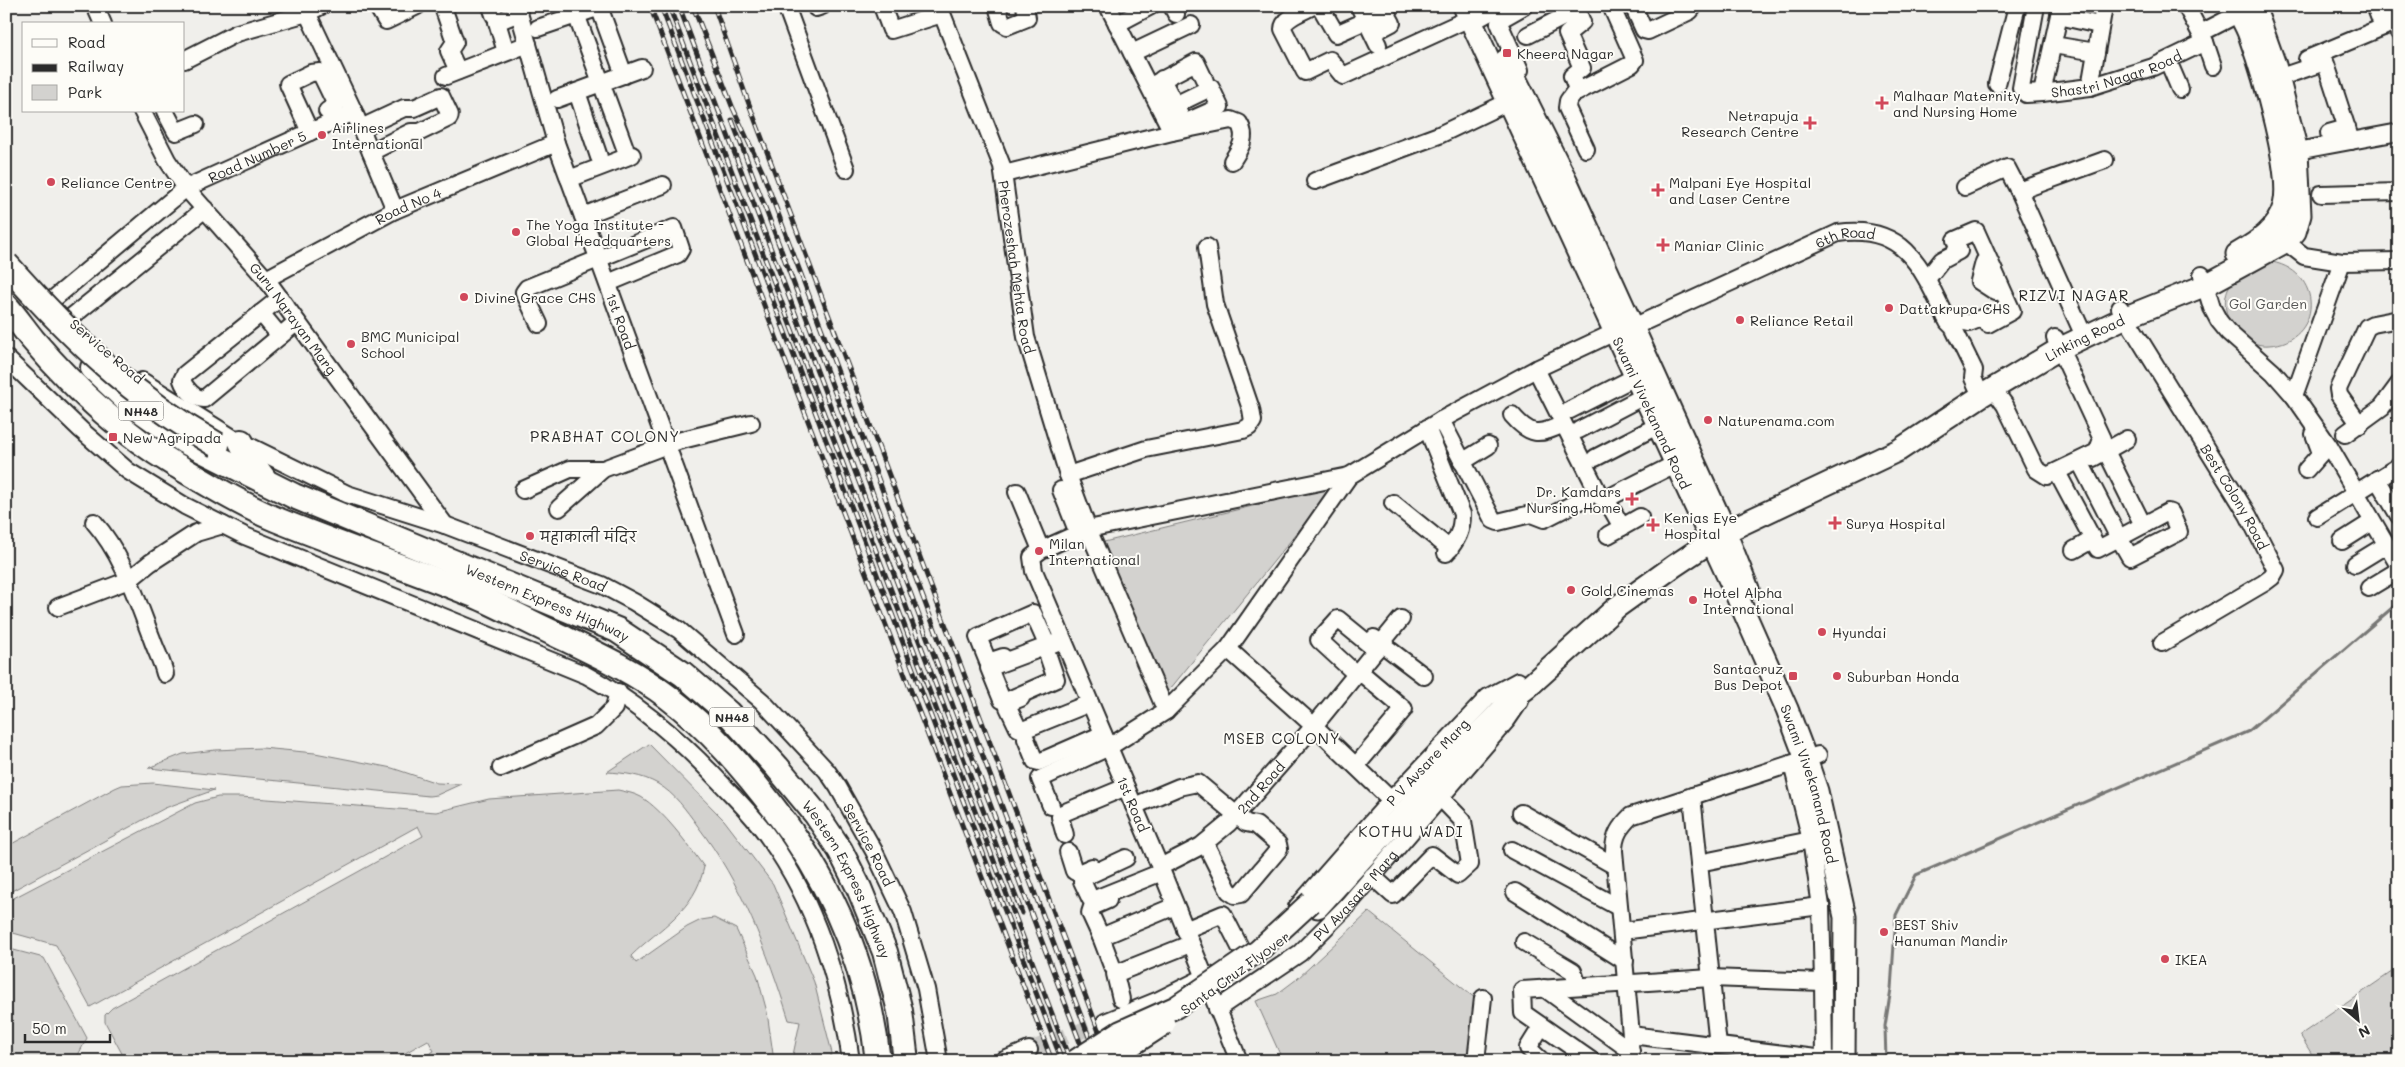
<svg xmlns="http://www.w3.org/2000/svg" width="2405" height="1067" font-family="Mali,'Playpen Sans Deva',sans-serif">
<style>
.green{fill:#d3d2cf;stroke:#7f7e7d}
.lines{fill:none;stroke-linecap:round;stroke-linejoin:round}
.stream{stroke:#777775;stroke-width:3}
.minor-tunnel{stroke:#c9c8c5;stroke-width:16;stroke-dasharray:16 8;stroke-linecap:butt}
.minor-casing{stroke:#2b2b2b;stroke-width:20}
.major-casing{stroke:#2b2b2b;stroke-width:25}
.highway-casing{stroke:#2b2b2b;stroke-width:28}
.minor{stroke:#fdfcf7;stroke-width:16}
.major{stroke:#fdfcf7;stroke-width:21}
.highway{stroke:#fdfcf7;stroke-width:24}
.rail-casing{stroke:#2b2b2b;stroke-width:5}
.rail{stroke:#fdfcf7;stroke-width:3;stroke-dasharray:9;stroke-linecap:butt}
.major-bridge-casing{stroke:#2b2b2b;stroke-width:25;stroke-linecap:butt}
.highway-bridge-casing{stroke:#2b2b2b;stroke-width:28;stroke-linecap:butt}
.major-bridge{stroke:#fdfcf7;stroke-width:21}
.highway-bridge{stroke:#fdfcf7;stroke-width:24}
.poi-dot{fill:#d1495b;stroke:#fdfcf7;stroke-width:2}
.labels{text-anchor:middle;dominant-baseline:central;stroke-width:4;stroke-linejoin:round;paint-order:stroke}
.shield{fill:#fdfcf7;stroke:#6a6a68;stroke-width:1}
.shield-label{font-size:12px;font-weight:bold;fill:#2b2b2b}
.poi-label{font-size:14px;fill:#2b2b2b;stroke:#fdfcf7;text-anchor:start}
.street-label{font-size:14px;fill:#2b2b2b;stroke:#fdfcf7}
.park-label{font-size:14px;fill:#555554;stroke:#fdfcf7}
.neighbourhood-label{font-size:15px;letter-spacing:1px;fill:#2b2b2b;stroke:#fdfcf7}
</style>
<rect width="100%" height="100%" fill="#f0efeb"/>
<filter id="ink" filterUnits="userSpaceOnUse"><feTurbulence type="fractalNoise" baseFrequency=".02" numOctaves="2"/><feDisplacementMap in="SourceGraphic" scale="10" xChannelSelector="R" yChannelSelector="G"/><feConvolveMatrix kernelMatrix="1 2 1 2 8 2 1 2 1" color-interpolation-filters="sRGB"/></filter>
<g filter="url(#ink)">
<path class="green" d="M2266,261C2327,268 2322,343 2269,345C2260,346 2251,343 2245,337C2240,333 2234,329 2231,324C2224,314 2223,293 2231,284C2236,276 2258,266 2266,261Z
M1335,486L1166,694L1104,542Z
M649,744L724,820L773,884L814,982L832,1053L828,1061H796L793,1055L800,1022L789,1020C767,950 742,884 697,825C686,810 675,794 658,784C642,775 625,773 607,772Z
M262,748L315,753L392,768L437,783L461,784L437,795L429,796L148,768L183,754L215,750Z
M153,783L214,790L165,808L6,894V847L115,788L122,785Z
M618,790C626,792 634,793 641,797C663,810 689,846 704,867C695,911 660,927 631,956L636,963L687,927L701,920L714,918L736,929L757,975L767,1012L774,1061H416L434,1051L428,1040L391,1061H126L105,1022V1015L112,1008L423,836L418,826L90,1007L56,945L6,931V902L195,803L218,797H241L436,812L489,799Z
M1369,912L1476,999L1468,1061H1283L1256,1001L1277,994L1297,979Z
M6,948L44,958L87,1038L77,1057L72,1061H6Z
M2399,967V1061H2316L2300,1035Z"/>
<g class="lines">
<path class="stream" d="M1886,1061L1885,1026L1891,989L1896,915L1916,875L2249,731L2399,602"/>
<path class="minor-tunnel" d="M1029,1050L1105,1022"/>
<defs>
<g id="minor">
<path d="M95,6L103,24"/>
<path d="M304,6L354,112L395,210"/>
<path d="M377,6L386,21L417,6"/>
<path d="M447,6L444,10L455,42L449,51L458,71"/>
<path d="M491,6L494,15"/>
<path id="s1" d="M517,6L556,143L736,634"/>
<path d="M573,6L625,148"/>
<path d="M786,6L846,169"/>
<path d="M882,6L891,30L942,14"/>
<path id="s2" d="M939,6L1002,166L1026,337L1068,475L1088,529L1166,711"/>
<path d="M997,6L1002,23L1007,26L1027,18L1025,6"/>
<path d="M1108,6L1172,132L1231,120L1239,123C1248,137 1240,149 1232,161"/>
<path d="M1172,6L1176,14"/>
<path d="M1313,6C1304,11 1283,18 1283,29L1305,72L1330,60L1343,76L1470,18"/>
<path d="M1320,6L1336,34L1386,12L1392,23L1373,33"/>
<path d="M1359,6L1378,45"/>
<path d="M1633,6L1644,30L1648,31L1690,11L1694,6"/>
<path d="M2036,6L2021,88L2026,94L2042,93"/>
<path id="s3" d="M2061,6L2042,93L2090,87L2153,67L2205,42L2186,6"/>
<path d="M2375,6L2383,27"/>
<path d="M2389,6L2398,31"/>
<path d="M816,8L822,6"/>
<path d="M2059,16L2099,25"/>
<path d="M1472,22L1501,6"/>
<path d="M1117,24L1151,6"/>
<path d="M538,28L597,8L601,12L624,75"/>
<path d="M2201,33L2230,18"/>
<path d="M1528,35L1577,10L1582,22L1567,34L1582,68L1572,76L1578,92"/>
<path d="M2205,42L2213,66"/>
<path d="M2053,45L2096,52"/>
<path d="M506,52L497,22L519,13"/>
<path d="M1132,53L1191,25"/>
<path d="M2307,59L2395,22"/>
<path d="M184,60L237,33L307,13L321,6"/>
<path d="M2168,61L2180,89"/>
<path d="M1520,70L1499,23L1501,19L1524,6"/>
<path d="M446,76L528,44"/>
<path d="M2278,78L2322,63L2326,64L2351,141"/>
<path d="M1154,84L1196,62L1205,81"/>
<path d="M1997,84L2017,6"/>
<path d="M2090,87L2104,6"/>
<path d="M577,92L599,157"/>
<path d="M557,99L642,68"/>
<path id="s4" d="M142,111L167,160L186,188L266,279L445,525"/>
<path d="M165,111L176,132L196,124"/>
<path d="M1162,111L1175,105L1210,88H1211L1220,107L1184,123L1162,79"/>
<path d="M361,128L404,108H414L441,96L450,115L449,118L420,132H411L371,152"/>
<path d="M310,132L288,84L311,73L320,72L336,105L327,111"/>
<path d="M2329,133L2347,128"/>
<path d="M1586,149L1567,108L1568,101L1573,94L1632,64L1635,60L1611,6"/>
<path d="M2297,151L2399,132"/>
<path d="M1004,174L1172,132"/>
<path d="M569,179L632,155"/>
<path d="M1315,181L1439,135L1510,101"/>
<path d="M1965,187L2007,168L2019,191L2084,336"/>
<path d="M2019,191L2105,160"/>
<path d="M2321,194L2399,192"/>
<path d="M583,216L663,185"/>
<path d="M2277,235L2304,256L2342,262L2399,261"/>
<path d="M1984,262L1979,281L1996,292"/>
<path d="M2342,262L2294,396L2329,446L2399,566"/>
<path d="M2202,275L2212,308L2219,321L2228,332L2273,372L2294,396"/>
<path id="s5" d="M266,279L395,210L556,143"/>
<path d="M1927,279L1942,260L1959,251L1955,240L1976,231L2012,311L1988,324L1984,317L1969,323L1946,318"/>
<path d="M280,298L185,374L182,380C185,389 195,399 204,399L297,322"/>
<path id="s6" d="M51,301L186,188L354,112"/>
<path id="s7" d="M2120,308L2248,515L2276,570L2272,577L2264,583L2162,643"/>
<path d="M261,313L280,336"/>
<path d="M69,319L205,209"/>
<path d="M539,324L524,292L527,288L674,228L681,249L678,254L608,283"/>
<path id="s8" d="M1633,327L1838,233C1906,223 1923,270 1948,322L1953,327L1974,370L1973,378L1981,396"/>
<path d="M6,358L81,430L128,471L185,506L245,536L586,675C636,702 680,739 719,781C736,799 755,817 769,838C815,902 841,983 851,1061"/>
<path d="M1536,369L1601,498L1606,499L1675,464"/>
<path id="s9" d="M142,381L233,438L347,494L445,525L602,585L634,602L679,630L762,701L827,771L838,787L874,851L903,912L926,989L939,1061"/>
<path d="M1993,389L2005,405L2036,469L2047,476L2097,452L2102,439L2055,338"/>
<path d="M1570,410L1635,377"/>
<path d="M1512,415C1530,436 1539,436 1563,424"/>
<path d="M1441,420L1493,520L1498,522L1531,514L1544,519L1597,492"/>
<path d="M2360,425L2339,395L2338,389L2367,327L2373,324L2399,319"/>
<path d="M1427,428L1462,514C1462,531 1457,540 1446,553"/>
<path d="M1579,430L1644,396"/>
<path d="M2345,434L2382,407L2399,384"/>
<path d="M2106,451L2143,525"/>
<path d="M1595,458L1657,426"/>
<path d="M2093,458L2127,439"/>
<path d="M1462,462L1488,446"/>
<path d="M2306,470L2321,453L2314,434"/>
<path d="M1068,475L1146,449L1243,430L1249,427L1253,421L1251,409L1215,304L1207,247"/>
<path d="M2059,476L2098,549L2119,538L2081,464"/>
<path d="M2377,479L2399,516"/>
<path d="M523,490L570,469H603"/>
<path d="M1061,490L1078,533"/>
<path d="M1017,492L1041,550"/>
<path d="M1606,499L1622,527"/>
<path d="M1393,503L1450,549"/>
<path d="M559,508L603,469L678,441L751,423"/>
<path d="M2168,512L2171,513L2179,532L2130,557L2119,538Z"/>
<path d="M2317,517L2399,466"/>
<path d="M94,522C123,555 136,598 152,639C156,651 162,661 165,674"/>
<path d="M1608,535L1640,517"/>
<path d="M2342,541L2372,522"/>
<path d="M2074,550L2092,540"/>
<path d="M2355,564L2386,545"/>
<path d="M2369,588L2399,570"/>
<path d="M58,607L129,580L150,563L196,533L223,525"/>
<path d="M1374,638L1424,676"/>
<path d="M1045,647L1056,679L1006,701L1002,700L989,668L991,667C1015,658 1039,649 1063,640"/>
<path d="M1228,649L1314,726L1391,800"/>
<path d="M1003,657L988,662L978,637L1033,613L1045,640"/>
<path d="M1356,674L1319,640L1338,619L1376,650"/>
<path d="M1021,698L1011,702L1008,707L1018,728L1023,730L1090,703"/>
<path d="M1026,739L1035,761L1039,762L1103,734"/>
<path d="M1356,766L1404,709L1359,671"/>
<path d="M501,768L596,726L614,708L618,692"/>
<path d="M1692,796L1718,1046"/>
<path d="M1051,806L1040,779L1109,747L1166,711L1228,649L1349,476"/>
<path d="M1134,806L1179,787L1198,783L1246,823L1256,825L1278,844L1279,849L1241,894L1235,895L1229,891L1205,843"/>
<path d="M1521,813L1615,866"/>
<path d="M1065,835L1060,817L1063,813L1126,787"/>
<path d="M1512,850L1618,907"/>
<path d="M1068,852L1074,871L1078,873L1092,867"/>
<path d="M1126,858L1083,878L1082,881L1090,898L1095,899L1162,872"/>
<path d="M1699,863L1811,840"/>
<path id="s10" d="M1160,867L1201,846L1229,823L1314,726L1401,619"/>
<path d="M1372,876L1393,895L1432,855L1458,875L1470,864L1463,821L1440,797"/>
<path d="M1515,892L1625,961"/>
<path id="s11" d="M1297,907L1391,800L1488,697L1518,681"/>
<path d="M1185,930L1223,914L1244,955"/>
<path d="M1622,931L1821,906"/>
<path d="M1101,937L1090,913L1092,907L1108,900"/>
<path d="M1524,942L1573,971L1578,986"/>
<path d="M1112,966L1101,937L1175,906"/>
<path d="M1823,982L1824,1059"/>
<path d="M1544,988L1631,1051"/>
<path d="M1121,999L1115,974L1190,944"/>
<path id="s12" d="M1217,1009L1300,953L1347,906L1507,720L1520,701"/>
<path d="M1105,1022L1159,1000L1209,975"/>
<path d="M1541,1027L1528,1048L1542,1061"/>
<path d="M1631,1035L1841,1061"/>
<path d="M1002,1061L1029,1050"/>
<path d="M1239,1061L1160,867L1034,571L1032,557L1041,550L1088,529L1349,476L1441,420L1536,369L1615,332"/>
<path d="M1476,1061L1483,998"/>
<path d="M1592,1061L1523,1013L1522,990L1711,978L1823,982L1821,906L1811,840L1792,764"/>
<path d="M1629,1061L1631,1035L1614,851C1614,835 1620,827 1631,816L1818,755"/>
</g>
<g id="major">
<path id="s13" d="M1464,6L1737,596L1787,709L1806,759L1817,791L1845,917L1844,1061"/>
<path d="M2235,6C2240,16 2247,27 2250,37C2262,71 2293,173 2284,206C2277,230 2258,242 2237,254"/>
<path d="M1506,60L1566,180L1720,519L1748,589"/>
<path id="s14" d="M1318,907L1441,772L1510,701L1527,688L1617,607L1674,566L1725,532L1899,450L1981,396L2061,348L2126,317L2206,285L2285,242L2295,232L2300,215L2297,151L2275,65L2254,6"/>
</g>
<g id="highway">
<path d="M6,306C16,317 24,329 33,340C73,387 120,432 174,464C206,483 240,504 275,519C341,546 408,568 474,595C500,606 525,620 551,632C590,651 633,670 668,697C710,729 744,769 776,811C833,885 868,968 878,1061"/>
<path id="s15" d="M93,368L129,402L184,441L294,496L617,630L683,674L728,713L777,767L816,814L840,850L859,888L885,952L900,1011L906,1061"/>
<path d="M241,442L252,463L264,479"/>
</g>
</defs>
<use href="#minor" class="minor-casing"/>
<use href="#major" class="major-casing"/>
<use href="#highway" class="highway-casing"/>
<use href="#minor" class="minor"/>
<use href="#major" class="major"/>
<use href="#highway" class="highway"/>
<defs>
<path id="rail" d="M650,6L1052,1061
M661,6L1062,1061
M669,6L1070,1061
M679,6L1022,913
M693,6L732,106L762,171L1098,1061
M714,6L746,96L1110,1061
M732,120L1087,1061"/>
</defs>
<use href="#rail" class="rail-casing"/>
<use href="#rail" class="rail"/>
<defs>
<path id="major-bridge" d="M1075,1061L1120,1032L1176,1007L1258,951L1311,902
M1107,1061L1164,1024"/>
<path id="highway-bridge" d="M6,264C73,339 130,395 217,445"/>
</defs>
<use href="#major-bridge" class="major-bridge-casing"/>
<use href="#highway-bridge" class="highway-bridge-casing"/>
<use href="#major-bridge" class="major-bridge"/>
<use href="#highway-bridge" class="highway-bridge"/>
</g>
</g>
<g class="poi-dot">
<rect x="1502" y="48" width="10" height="10" rx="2.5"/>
<path d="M1879.5 95.5h5v5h5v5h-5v5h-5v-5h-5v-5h5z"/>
<path d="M1807.5 115.5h5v5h5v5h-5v5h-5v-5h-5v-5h5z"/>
<circle cx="322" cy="135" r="5"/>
<circle cx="51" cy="182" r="5"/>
<path d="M1655.5 182.5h5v5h5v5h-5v5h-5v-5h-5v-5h5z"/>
<circle cx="516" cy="232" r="5"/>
<path d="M1660.5 237.5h5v5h5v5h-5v5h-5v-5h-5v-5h5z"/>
<circle cx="464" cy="297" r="5"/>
<circle cx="1889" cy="308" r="5"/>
<circle cx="1740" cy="320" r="5"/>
<circle cx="351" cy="344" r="5"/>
<circle cx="1708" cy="420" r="5"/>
<rect x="108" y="432" width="10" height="10" rx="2.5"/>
<path d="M1629.5 491.5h5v5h5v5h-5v5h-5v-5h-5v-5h5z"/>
<path d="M1832.5 515.5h5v5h5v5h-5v5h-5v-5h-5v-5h5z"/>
<path d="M1650.5 517.5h5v5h5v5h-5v5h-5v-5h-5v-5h5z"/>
<circle cx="530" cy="536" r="5"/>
<circle cx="1039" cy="551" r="5"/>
<circle cx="1571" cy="590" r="5"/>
<circle cx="1693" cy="600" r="5"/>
<circle cx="1822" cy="632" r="5"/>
<rect x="1788" y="671" width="10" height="10" rx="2.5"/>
<circle cx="1837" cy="676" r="5"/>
<circle cx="1884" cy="932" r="5"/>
<circle cx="2165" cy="959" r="5"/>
</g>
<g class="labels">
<g class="shield">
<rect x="118.5" y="401.5" width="45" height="19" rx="4"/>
<rect x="709.5" y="707.5" width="45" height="19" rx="4"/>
</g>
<g class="shield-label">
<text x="141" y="411">NH48</text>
<text x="732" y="717">NH48</text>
</g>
<g class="poi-label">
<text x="1517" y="53">Kheera Nagar</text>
<text x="1893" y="95">Malhaar Maternity<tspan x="1893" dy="16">and Nursing Home</tspan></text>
<text x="1799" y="115" text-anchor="end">Netrapuja<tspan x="1799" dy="16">Research Centre</tspan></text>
<text x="332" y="127">Airlines<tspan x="332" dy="16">International</tspan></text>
<text x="61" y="182">Reliance Centre</text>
<text x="1669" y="182">Malpani Eye Hospital<tspan x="1669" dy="16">and Laser Centre</tspan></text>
<text x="526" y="224">The Yoga Institute -<tspan x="526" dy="16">Global Headquarters</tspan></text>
<text x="1674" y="245">Maniar Clinic</text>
<text x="474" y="297">Divine Grace CHS</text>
<text x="1899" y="308">Dattakrupa CHS</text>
<text x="1750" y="320">Reliance Retail</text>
<text x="361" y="336">BMC Municipal<tspan x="361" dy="16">School</tspan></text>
<text x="1718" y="420">Naturenama.com</text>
<text x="123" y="437">New Agripada</text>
<text x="1621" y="491" text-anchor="end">Dr. Kamdars<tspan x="1621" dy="16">Nursing Home</tspan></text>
<text x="1664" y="517">Kenias Eye<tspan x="1664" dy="16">Hospital</tspan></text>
<text x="1846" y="523">Surya Hospital</text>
<text x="540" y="536">महाकाली मंदिर</text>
<text x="1049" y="543">Milan<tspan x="1049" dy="16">International</tspan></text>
<text x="1581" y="590">Gold Cinemas</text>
<text x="1703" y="592">Hotel Alpha<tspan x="1703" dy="16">International</tspan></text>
<text x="1832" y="632">Hyundai</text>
<text x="1783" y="668" text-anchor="end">Santacruz<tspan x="1783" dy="16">Bus Depot</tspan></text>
<text x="1847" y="676">Suburban Honda</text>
<text x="1894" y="924">BEST Shiv<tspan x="1894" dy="16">Hanuman Mandir</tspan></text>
<text x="2175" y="959">IKEA</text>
</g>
<g class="street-label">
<text stroke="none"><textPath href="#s3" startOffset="166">Shastri Nagar Road</textPath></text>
<text stroke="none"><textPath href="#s6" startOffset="254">Road Number 5</textPath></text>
<text stroke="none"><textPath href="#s5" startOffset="160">Road No 4</textPath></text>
<text stroke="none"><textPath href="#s8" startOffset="232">6th Road</textPath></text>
<text stroke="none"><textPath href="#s2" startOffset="274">Pherozeshah Mehta Road</textPath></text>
<text stroke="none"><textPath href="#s4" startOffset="258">Guru Narayan Marg</textPath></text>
<text stroke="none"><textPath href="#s1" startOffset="332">1st Road</textPath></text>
<text stroke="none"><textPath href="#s14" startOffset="965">Linking Road</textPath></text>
<text transform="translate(107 351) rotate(40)">Service Road</text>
<text stroke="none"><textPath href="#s13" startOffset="448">Swami Vivekanand Road</textPath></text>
<text stroke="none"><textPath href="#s7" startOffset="221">Best Colony Road</textPath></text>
<text stroke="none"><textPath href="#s9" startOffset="464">Service Road</textPath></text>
<text stroke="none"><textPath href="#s15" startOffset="515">Western Express Highway</textPath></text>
<text stroke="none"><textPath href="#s11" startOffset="195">P V Avsare Marg</textPath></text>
<text stroke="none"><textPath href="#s13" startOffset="852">Swami Vivekanand Road</textPath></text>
<text stroke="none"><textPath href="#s10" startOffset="130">2nd Road</textPath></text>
<text transform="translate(1133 804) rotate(67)">1st Road</text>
<text stroke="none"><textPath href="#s9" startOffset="884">Service Road</textPath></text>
<text stroke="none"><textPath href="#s15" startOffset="935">Western Express Highway</textPath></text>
<text stroke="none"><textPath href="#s12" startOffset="180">PV Avasare Marg</textPath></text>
<text transform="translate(1235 973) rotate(-36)">Santa Cruz Flyover</text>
</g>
<g class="park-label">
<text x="2268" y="303">Gol Garden</text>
</g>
<g class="neighbourhood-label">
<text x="2074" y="295">RIZVI NAGAR</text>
<text x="605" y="436">PRABHAT COLONY</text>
<text x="1282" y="738">MSEB COLONY</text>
<text x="1411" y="831">KOTHU WADI</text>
</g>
</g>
<rect width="2405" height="1067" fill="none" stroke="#fdfcf7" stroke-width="25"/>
<rect x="12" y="12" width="2380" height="1042" fill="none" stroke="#2b2b2b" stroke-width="2" filter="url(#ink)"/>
<rect x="22" y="22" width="162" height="90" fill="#fdfcf7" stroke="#a9a8a5"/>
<rect x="32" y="39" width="25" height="8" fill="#fdfcf7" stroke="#a9a8a5"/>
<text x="68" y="48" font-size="15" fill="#2b2b2b">Road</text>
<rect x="32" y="64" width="25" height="8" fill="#2b2b2b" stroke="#a9a8a5"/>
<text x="68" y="72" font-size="15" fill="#2b2b2b">Railway</text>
<rect x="32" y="85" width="25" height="15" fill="#d3d2cf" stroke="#a9a8a5"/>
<text x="68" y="98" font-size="15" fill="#2b2b2b">Park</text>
<g transform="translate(2358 1020) rotate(152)" stroke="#fdfcf7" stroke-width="4" paint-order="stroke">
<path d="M0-4L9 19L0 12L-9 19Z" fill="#2b2b2b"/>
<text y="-8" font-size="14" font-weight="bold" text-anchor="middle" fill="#2b2b2b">N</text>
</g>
<path d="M25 1034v8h85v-8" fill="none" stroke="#2b2b2b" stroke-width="2.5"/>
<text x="32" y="1034" font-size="15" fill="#2b2b2b" stroke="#fdfcf7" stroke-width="4" paint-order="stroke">50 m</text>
</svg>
